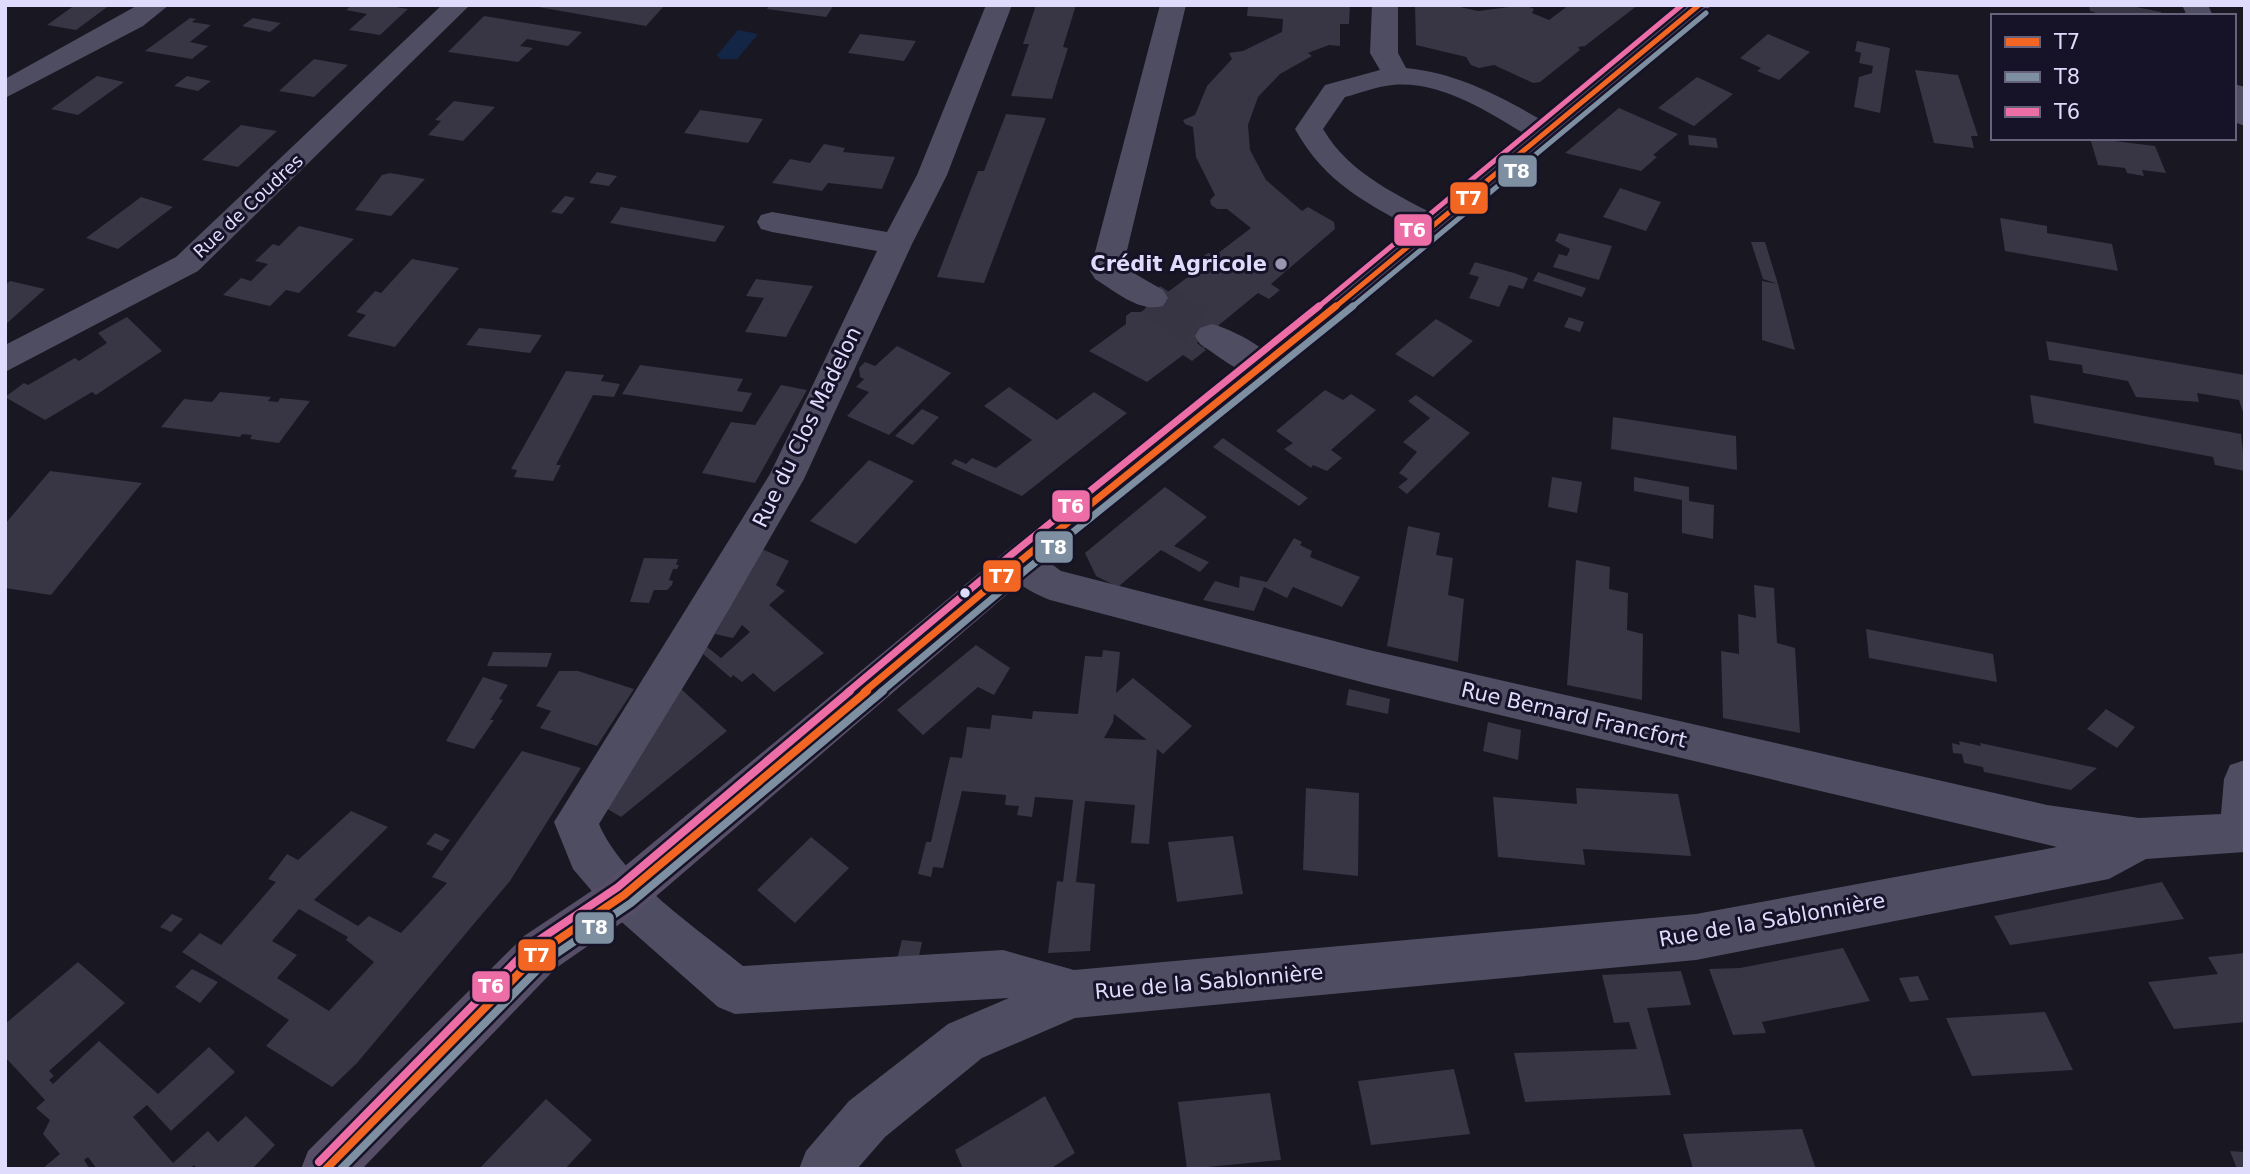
<svg xmlns="http://www.w3.org/2000/svg" width="2250" height="1174" font-family="'DejaVu Sans',sans-serif">
<style>
.water{fill:#142646}
.building{fill:#383544;fill-rule:evenodd}
.lines{fill:none;stroke-linecap:round;stroke-linejoin:round}
.minor-tunnel-far1{stroke:#373443;stroke-width:29;stroke-dasharray:29 15;stroke-linecap:butt}
.minor-tunnel{stroke:#373443;stroke-width:37;stroke-dasharray:37 18;stroke-linecap:butt}
.minor{fill:#4f4d62;fill-rule:evenodd}
.major{fill:#564e66;fill-rule:evenodd}
.bus-1-far2-casing{stroke:#161227;stroke-width:10}
.bus-1-far1-casing{stroke:#161227;stroke-width:12}
.bus-1-casing{stroke:#161227;stroke-width:13}
.bus-2-far2-casing{stroke:#161227;stroke-width:10}
.bus-2-far1-casing{stroke:#161227;stroke-width:12}
.bus-2-casing{stroke:#161227;stroke-width:13}
.bus-3-far2-casing{stroke:#161227;stroke-width:10}
.bus-3-far1-casing{stroke:#161227;stroke-width:12}
.bus-3-casing{stroke:#161227;stroke-width:13}
.bus-1-far2{stroke:#f26522;stroke-width:5}
.bus-1-far1{stroke:#f26522;stroke-width:7}
.bus-1{stroke:#f26522;stroke-width:8}
.bus-2-far2{stroke:#7d8fa1;stroke-width:5}
.bus-2-far1{stroke:#7d8fa1;stroke-width:7}
.bus-2{stroke:#7d8fa1;stroke-width:8}
.bus-3-far2{stroke:#ed6ea7;stroke-width:5}
.bus-3-far1{stroke:#ed6ea7;stroke-width:7}
.bus-3{stroke:#ed6ea7;stroke-width:8}
.poi-dot{fill:#9a96b0;stroke:#161227;stroke-width:2.5}
.bus-dot{fill:#dfdbfc;stroke:#161227;stroke-width:2.5}
.labels{text-anchor:middle;dominant-baseline:central;stroke-width:6;stroke-linejoin:round;paint-order:stroke}
.far-street-label{font-size:18px;fill:#dfdbfc;stroke:#161227}
.poi-label{font-size:21px;font-weight:bold;fill:#dfdbfc;stroke:#161227;text-anchor:end}
.street-label{font-size:21px;fill:#dfdbfc;stroke:#161227}
.line-badge{stroke:#161227;stroke-width:2.5}
.badge-label{font-size:19px;text-anchor:middle;font-weight:bold;fill:#fff}
</style>
<rect width="100%" height="100%" fill="#191722"/>
<path class="water" d="M738,30L758,34L737,59H720L717,55Z"/>
<path class="building" d="M75,5H110L76,30L47,25Z
M352,5H384L408,9L380,35L349,30L367,14L346,10Z
M527,5H665L646,26Z
M769,5H834L826,17L767,9Z
M1036,5H1076L1063,47L1068,48L1052,99L1011,96L1029,44H1023Z
M1248,5H1350L1349,24H1340V46L1329,45L1308,53L1312,56L1280,74L1258,97L1248,125L1250,150L1266,180L1302,211L1308,207L1334,222L1335,229L1271,284L1280,290L1269,299L1258,293L1197,343L1206,350L1192,361L1183,355L1147,382L1089,351L1126,324V316L1131,312H1141L1204,265L1200,259L1208,253L1217,254L1251,228L1227,209H1217L1211,205L1210,200L1215,195L1196,157L1193,127L1185,124L1183,120L1195,115L1207,86L1232,59L1229,53L1243,51L1282,32L1283,19L1247,16Z
M1451,5L1478,11L1525,5L1534,9L1532,13L1549,20L1569,5H1638L1585,46L1578,47L1580,50L1540,82L1533,83L1494,65L1479,68L1471,65L1466,57L1416,45L1415,6Z
M2089,5H2126L2161,12L2162,16H2106L2090,11Z
M484,16L582,32L568,46L527,39L520,46L533,48L518,62L448,52Z
M190,18L196,19L192,22L211,25L190,42L208,46L192,59L145,51Z
M253,18L281,23L270,32L242,26Z
M860,34L916,41L904,61L848,53Z
M1768,34L1810,52L1779,80L1757,71L1761,68L1740,58Z
M1857,41L1890,48L1880,113L1854,107L1859,77L1872,73L1873,66L1859,63L1861,53L1855,51Z
M314,59L348,65L314,97L279,91Z
M1915,70L1958,75L1978,136H1971L1974,148L1934,143Z
M97,76L124,82L78,115L51,109Z
M187,76L211,81L198,91L174,86Z
M1697,77L1733,94L1694,126L1658,108Z
M454,101L495,107L463,141L428,135L441,121L435,120Z
M1619,108L1678,134L1653,155L1657,157L1641,171L1565,153Z
M700,110L763,119L748,143L684,133Z
M1006,114L1046,118L984,283L937,277L978,171H984Z
M241,125L277,131L238,167L202,160Z
M1688,135L1716,138L1718,148L1689,145Z
M2090,138L2155,146L2166,173L2142,170L2144,176L2127,173L2125,168L2098,165Z
M824,144L845,148L843,152L895,157L882,189L828,183L822,191L772,183L790,159L810,163Z
M597,172L617,176L609,186L589,183Z
M390,173L425,179L391,216L355,210L382,175Z
M1620,188L1661,202L1646,231L1603,217Z
M565,196L575,198L562,214L551,212Z
M141,197L173,207L118,249L86,238Z
M621,207L725,226L715,242L610,223Z
M2000,218L2047,226V233L2112,244L2118,271L2005,251Z
M299,226L354,239L299,293L286,290L270,306L223,295L241,278L251,281L268,264L255,261L273,244L279,246Z
M1559,233L1612,246L1599,280L1553,267L1559,254L1567,256L1570,249L1555,241Z
M1751,242H1765L1778,284L1795,350L1762,340V281L1778,284L1763,279Z
M412,259L459,268L395,347L347,336L366,315L356,312L375,291L381,293Z
M1475,262L1514,273L1528,278L1523,289L1509,285L1499,307L1469,298L1479,277L1469,274Z
M1538,272L1586,288L1582,297L1533,281Z
M756,279L813,286L786,337L745,332L764,298L746,296Z
M10,281L45,289L5,325V285Z
M127,317L162,351L96,395L92,392L45,420L5,397L24,383L28,385L75,358L79,361L107,343L98,333Z
M1569,317L1584,322L1580,332L1564,327Z
M1436,319L1473,341L1433,377L1395,354Z
M479,328L542,335L530,353L466,345Z
M2046,341L2245,375V418L2239,400L2197,393L2199,402L2136,397L2128,381L2083,373L2082,365L2049,360Z
M897,346L951,373L889,435L847,416L869,392L856,387L864,379L860,377L859,368L865,362L875,366Z
M640,365L743,379L737,391L752,393L742,412L622,394Z
M566,371L604,375L601,381L620,384L614,397L593,395L556,465H561L553,481L514,477L517,470L511,469Z
M781,385L807,390L755,483L702,473L731,422L755,425Z
M1009,387L1057,420L1094,392L1127,413L1022,496L951,464L955,459L966,464L972,458L996,468L1032,440L984,406Z
M1325,390L1343,400L1351,394L1376,410L1331,450L1342,458L1327,471L1313,465L1311,468L1284,449L1293,443L1276,431Z
M220,392L271,397L268,401L278,402L280,398L310,401L279,443L250,439L252,435L242,434L240,437L161,427L184,399L212,402Z
M1416,395L1470,433L1407,494L1398,487L1408,479L1399,473L1417,452L1403,442L1430,418L1408,401Z
M2030,395L2241,434L2245,471L2215,465L2213,457L2034,423Z
M922,409L939,417L913,445L895,436Z
M1613,417L1736,436L1737,470L1611,449Z
M1223,438L1308,498L1299,506L1213,447Z
M869,460L914,481L856,544L810,521Z
M50,471L142,483L51,595L5,588V524Z
M1552,477L1582,482L1577,513L1548,507Z
M1634,477L1689,487V501L1714,505L1713,539L1682,533V500L1634,491Z
M1165,487L1207,517L1174,546L1209,562L1200,572L1161,550L1118,587L1096,576L1085,553Z
M1408,526L1440,533L1436,555L1453,558L1448,595L1464,599L1458,662L1387,646Z
M1294,538L1302,542L1300,545L1312,551L1310,557L1360,577L1342,607L1293,587L1287,598L1264,587L1254,611L1203,600L1215,581L1239,588L1240,576L1267,582Z
M762,549L789,561L776,585L785,591L769,605L824,653L774,692L753,673L742,682L733,675L731,678L703,654L707,647L721,658L750,632L742,625L733,638L715,634Z
M644,558L678,559L676,565H679L677,569H673L669,580L673,581L672,585L667,590H654L649,603L630,602Z
M1576,560L1610,567L1609,589L1628,593L1627,630L1643,634L1642,700L1567,685Z
M1754,585L1774,588L1777,643L1795,648L1800,733L1723,718L1721,651L1739,654L1738,614L1756,618Z
M1866,629L1993,654L1997,682L1869,658Z
M976,645L1010,668L994,695L978,687L923,735L897,710Z
M1103,650L1120,652L1116,693L1133,678L1192,726L1163,754L1157,749L1149,844L1131,843L1135,805L1085,801L1076,882L1095,884L1090,951L1048,953L1057,881L1063,882L1073,800L1035,797L1032,817L1017,815L1019,806L1005,805L1006,795L962,791L943,868L933,867L931,877L918,874L926,842H931L950,757L962,758L967,727L990,729L992,715L1032,719L1033,711L1078,714L1085,656L1102,657ZM1114,714L1147,740L1104,738L1113,722Z
M493,652L552,653L547,667L487,666Z
M559,671H578L634,689L597,746L540,728L551,711L536,706Z
M483,677L508,685L499,699L503,700L490,720H494L474,749L446,741Z
M680,688L727,731L621,817L604,807Z
M1349,689L1390,699L1388,714L1346,705Z
M2106,709L2135,727L2117,748L2087,729Z
M1488,722L1521,730L1518,760L1483,751Z
M1959,741L1981,746L1980,743L2097,768L2071,790L1984,772L1983,767L1964,763L1962,754L1953,753L1952,743L1960,745Z
M522,751L581,768L510,881L357,1063L332,1087L266,1046L289,1020L182,952L200,933L221,945L276,882L268,879L287,854L298,860L351,811L388,827L314,900L358,926L369,916L401,933L447,883L432,877ZM299,909L348,937L346,940L374,962L329,1011L277,978L297,955L272,941Z
M1306,788L1359,793L1358,876L1303,870Z
M1576,788L1678,794L1691,856L1583,849L1585,865L1498,857L1493,797L1577,804Z
M435,833L450,840L442,851L426,844Z
M1233,836L1243,894L1177,902L1168,842Z
M811,837L849,868L795,923L757,890Z
M2162,882L2184,919L2010,945L1994,916Z
M172,914L183,919L171,932L160,927Z
M902,940L922,942L918,961L896,963Z
M1843,948L1870,1001L1762,1022L1766,1033L1733,1035L1709,969L1740,968Z
M2245,953V1022L2174,1029L2148,982L2218,974L2208,957Z
M78,962L125,1003L49,1071L54,1076L49,1080L53,1084L99,1041L158,1094L209,1047L235,1072L171,1131L147,1105L133,1117L173,1163L208,1131L218,1142L246,1116L275,1145L252,1169H197L194,1165L190,1169H97L88,1157L84,1160L90,1169H42L60,1154L43,1134L50,1120L36,1108L45,1100L5,1057V1024Z
M192,969L218,982L200,1003L175,987Z
M1681,971L1691,1005L1647,1008L1671,1095L1525,1102L1514,1053L1637,1049L1629,1022L1614,1023L1602,975Z
M1918,976L1929,1000L1910,1002L1899,978Z
M2045,1012L2073,1070L1972,1076L1946,1018Z
M1454,1069L1470,1134L1371,1145L1358,1081Z
M1270,1093L1281,1160L1187,1169L1178,1102Z
M1045,1096L1075,1153L1050,1169H963L955,1150Z
M546,1099L592,1140L565,1169H479Z
M1802,1129L1816,1169H1693L1683,1134Z
M2230,1151L2245,1152V1169H2237Z"/>
<g class="lines">
<path class="minor-tunnel-far1" d="M1152,298L1167,308"/>
<path class="minor-tunnel" d="M1164,306L1212,336"/>
<path class="minor" d="M138,5H169L143,26L5,98V79Z
M442,5H470L198,271L5,372V345L176,257Z
M986,5H1012L947,175L912,244L804,479L698,663L599,824C622,879 697,928 743,966L1003,950L1074,970L1696,914L2057,847L1369,684L1050,600C1031,593 1009,580 1000,562L1006,551C1029,543 1043,558 1061,571L1369,650L2047,805L2139,818L2221,814L2224,779L2230,765L2245,760V852L2146,859L2109,879L1696,960L1075,1018L982,1058L885,1137L857,1169H799L806,1151L849,1101L948,1024L1009,998L735,1014L718,1007L608,910L573,869L554,822L770,474L877,251L772,232L761,229L757,222L761,215L772,212L887,232L917,175Z
M1160,5H1186L1123,267L1163,290L1168,298L1163,306C1139,313 1115,291 1095,279L1090,271Z
M1372,5H1398V53L1406,68C1461,73 1509,101 1555,128L1559,134L1555,140L1545,143L1535,140C1494,116 1443,80 1393,85C1377,86 1361,93 1345,97L1323,129C1350,175 1400,196 1445,220L1449,227L1445,234L1434,237L1423,234C1369,204 1326,185 1295,129L1325,85L1380,70L1370,53Z
M2182,5H2208L2213,16H2187Z
M2234,84L2245,87V126L2234,122Z
M1212,324C1233,330 1267,347 1278,366L1273,375C1247,382 1222,358 1200,344L1195,336L1200,328Z"/>
<path class="major" d="M1683,5H1712L1445,234L1032,573L640,910L556,968L362,1169H301L308,1151L524,936L608,880L1006,551L1423,220Z"/>
<defs>
<path id="bus-1-far2" d="M1334,308L1699,5"/>
<path id="bus-1-far1" d="M864,692L1019,562L1336,306"/>
<path id="bus-1" d="M326,1169L540,952L624,895L867,691"/>
<path id="bus-2-far2" d="M1351,308L1706,13"/>
<path id="bus-2-far1" d="M881,692L1026,570L1353,306"/>
<path id="bus-2" d="M341,1169L547,960L631,903L883,691"/>
<path id="bus-3-far2" d="M1317,308L1682,5"/>
<path id="bus-3-far1" d="M848,692L1012,554L1319,306"/>
<path id="bus-3" d="M319,1162L533,944L618,887L850,691"/>
</defs>
<use href="#bus-1-far2" class="bus-1-far2-casing"/>
<use href="#bus-1-far1" class="bus-1-far1-casing"/>
<use href="#bus-1" class="bus-1-casing"/>
<use href="#bus-2-far2" class="bus-2-far2-casing"/>
<use href="#bus-2-far1" class="bus-2-far1-casing"/>
<use href="#bus-2" class="bus-2-casing"/>
<use href="#bus-3-far2" class="bus-3-far2-casing"/>
<use href="#bus-3-far1" class="bus-3-far1-casing"/>
<use href="#bus-3" class="bus-3-casing"/>
<use href="#bus-1-far2" class="bus-1-far2"/>
<use href="#bus-1-far1" class="bus-1-far1"/>
<use href="#bus-1" class="bus-1"/>
<use href="#bus-2-far2" class="bus-2-far2"/>
<use href="#bus-2-far1" class="bus-2-far1"/>
<use href="#bus-2" class="bus-2"/>
<use href="#bus-3-far2" class="bus-3-far2"/>
<use href="#bus-3-far1" class="bus-3-far1"/>
<use href="#bus-3" class="bus-3"/>
</g>
<circle class="poi-dot" cx="1281" cy="264" r="7"/>
<circle class="bus-dot" cx="965" cy="593" r="6"/>
<g class="labels">
<g class="far-street-label">
<text transform="translate(248 206) rotate(-43)">Rue de Coudres</text>
</g>
<g class="poi-label">
<text x="1267" y="264">Crédit Agricole</text>
</g>
<g class="street-label">
<text transform="translate(807 427) rotate(-64)">Rue du Clos Madelon</text>
<text transform="translate(1574 715) rotate(13)">Rue Bernard Francfort</text>
<text transform="translate(1772 920) rotate(-10)">Rue de la Sablonnière</text>
<text transform="translate(1209 982) rotate(-5)">Rue de la Sablonnière</text>
</g>
</g>
<g class="line-badge">
<rect x="1497" y="154" width="41" height="34" rx="7" fill="#7d8fa1"/>
<rect x="1449" y="181" width="40" height="34" rx="7" fill="#f26522"/>
<rect x="1393" y="213" width="40" height="34" rx="7" fill="#ed6ea7"/>
<rect x="1051" y="489" width="40" height="34" rx="7" fill="#ed6ea7"/>
<rect x="1034" y="530" width="40" height="34" rx="7" fill="#7d8fa1"/>
<rect x="982" y="559" width="40" height="34" rx="7" fill="#f26522"/>
<rect x="574" y="911" width="41" height="34" rx="7" fill="#7d8fa1"/>
<rect x="517" y="938" width="40" height="34" rx="7" fill="#f26522"/>
<rect x="471" y="970" width="40" height="33" rx="7" fill="#ed6ea7"/>
</g>
<g class="badge-label">
<text x="1517" y="178">T8</text>
<text x="1469" y="205">T7</text>
<text x="1413" y="237">T6</text>
<text x="1071" y="513">T6</text>
<text x="1054" y="554">T8</text>
<text x="1002" y="583">T7</text>
<text x="595" y="934">T8</text>
<text x="537" y="962">T7</text>
<text x="491" y="993">T6</text>
</g>
<rect width="2250" height="1174" fill="none" stroke="#dfdbfc" stroke-width="14"/>
<rect x="1991" y="14" width="245" height="126" fill="#161227" stroke="#66627c" stroke-width="2"/>
<rect x="2005" y="37" width="35" height="10" fill="#f26522" stroke="#66627c" stroke-width="2"/>
<text x="2054" y="49" font-size="21" fill="#dfdbfc">T7</text>
<rect x="2005" y="72" width="35" height="10" fill="#7d8fa1" stroke="#66627c" stroke-width="2"/>
<text x="2054" y="84" font-size="21" fill="#dfdbfc">T8</text>
<rect x="2005" y="107" width="35" height="10" fill="#ed6ea7" stroke="#66627c" stroke-width="2"/>
<text x="2054" y="119" font-size="21" fill="#dfdbfc">T6</text>
</svg>
